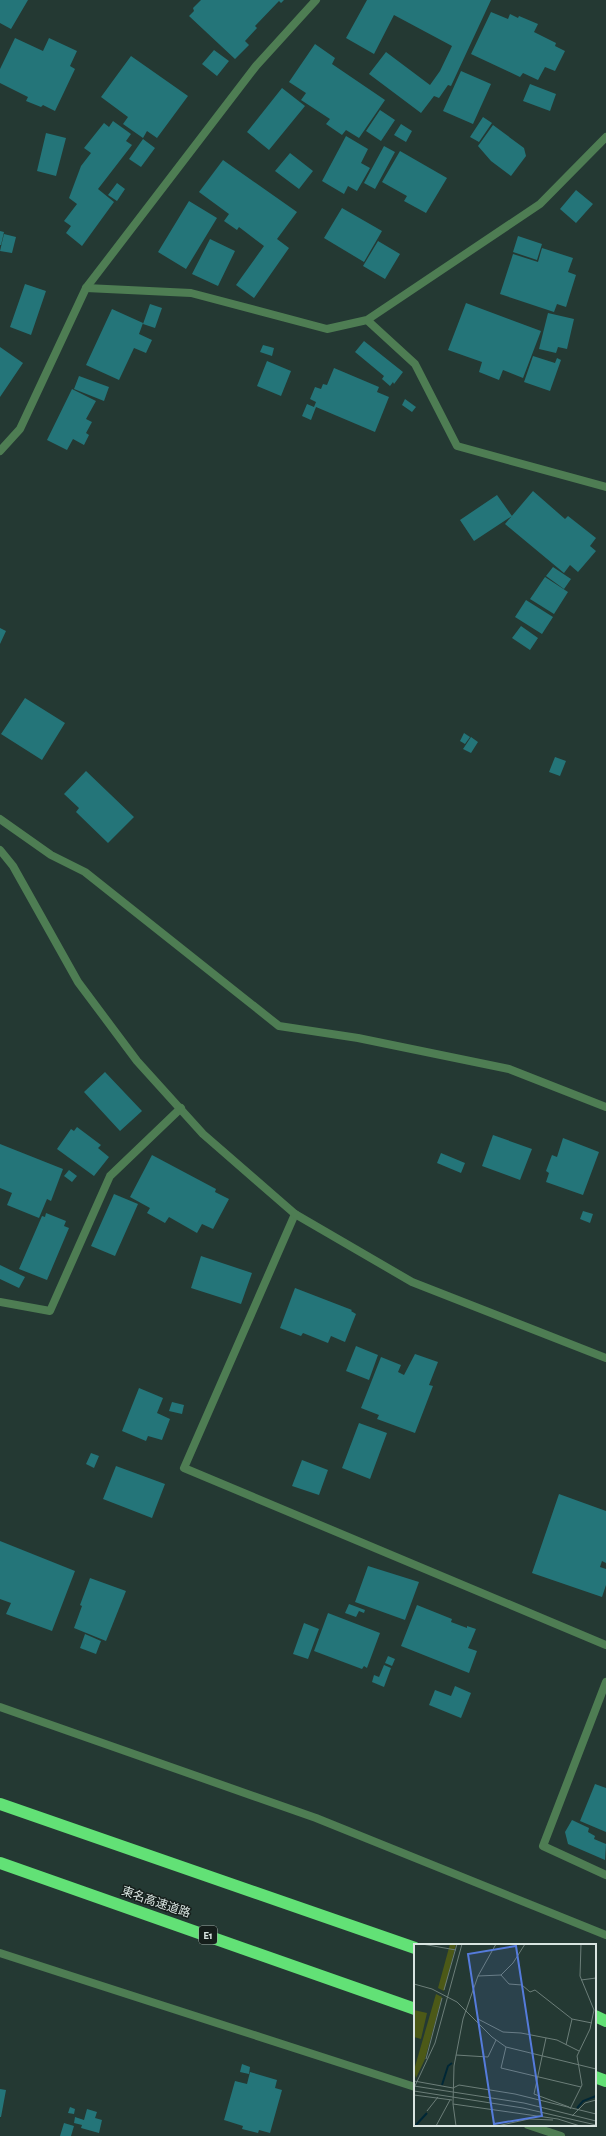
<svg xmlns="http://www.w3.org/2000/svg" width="606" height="2136" font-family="'Alegreya Sans','Noto Sans JP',sans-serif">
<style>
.building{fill:#247579}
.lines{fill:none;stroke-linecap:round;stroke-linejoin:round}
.minor{stroke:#4e7d53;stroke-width:8}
.tertiary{stroke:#4e7d53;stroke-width:8}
.motorway{stroke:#62e176;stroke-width:12}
.labels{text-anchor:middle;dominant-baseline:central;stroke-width:3;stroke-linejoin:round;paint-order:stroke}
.shield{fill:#151e1b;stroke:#9ea9a6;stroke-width:1}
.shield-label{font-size:11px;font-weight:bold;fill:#d9e5e1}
.street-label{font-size:12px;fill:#d9e5e1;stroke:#151e1b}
.inset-river{fill:none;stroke:#002736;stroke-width:2}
.inset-road{fill:none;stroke:#6c7e79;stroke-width:1}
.view{fill:#557bdb;fill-opacity:0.15;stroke:#557bdb;stroke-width:2}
.inset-edge{fill:none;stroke:#d9e5e1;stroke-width:2}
</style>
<rect width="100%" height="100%" fill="#243933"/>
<path class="building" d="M0,0H28L11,29L0,23Z
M201,0H284L281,3L279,1L255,26L257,28L245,41L249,45L235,59L189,16L194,11L193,8Z
M367,0H491L451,86L448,85L439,98L434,96L421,113L369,74L386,52L430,85L440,71L452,46L394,15L374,54L346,38Z
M491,12L508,19L510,14L518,18L519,16L538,24L534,32L556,43L555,46L565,51L555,71L545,67L538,80L523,73L520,77L471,54Z
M15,38L43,51L49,38L77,51L70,66L75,69L55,111L43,105L41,107L26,101L28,97L0,83V69Z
M315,44L335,58L332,64L385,100L359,138L346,130L342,135L326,124L330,119L301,100L306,93L289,82Z
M214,50L229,61L217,76L202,64Z
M131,56L188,96L157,138L147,131L143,138L123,124L128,117L101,97Z
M461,71L491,84L473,124L443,111Z
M530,84L556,94L550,111L523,101Z
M282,88L305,106L269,150L247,132Z
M380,110L395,120L381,141L366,131Z
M483,117L492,123L479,142L470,137Z
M113,121L131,134L126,141L132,145L98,189L114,202L82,246L66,233L71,226L64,221L77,204L69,198L81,166L91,153L84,148L104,123L109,127Z
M401,124L412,131L406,142L394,135Z
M493,125L524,148L526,156L511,176L491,161L478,146Z
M46,133L66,138L56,176L37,171Z
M346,136L368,149L361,163L370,168L357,191L348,186L344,194L322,181Z
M143,139L155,148L141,167L129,159Z
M384,146L395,152L375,189L364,183Z
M400,151L447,178L426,213L404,201L407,196L382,182Z
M290,153L313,171L299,189L275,171Z
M223,160L297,212L277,239L289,248L254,298L236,285L264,246L239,227L237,230L224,221L229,214L199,192Z
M117,183L125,189L117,201L108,195Z
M576,190L593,204L576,223L560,209Z
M189,201L217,218L186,269L158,252Z
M342,208L382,231L364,262L324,238Z
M0,231L4,232L1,245H0Z
M4,234L16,237L12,253L0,251Z
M518,236L542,244L537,260L513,252Z
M210,239L235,251L218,286L192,274Z
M378,241L400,254L385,279L363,266Z
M542,248L573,258L568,272L576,275L566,307L557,304L554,312L500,294L513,254L538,262Z
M25,284L46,291L31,335L10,327Z
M466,303L541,331L523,378L503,370L499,380L479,372L482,362L448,350Z
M150,304L162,308L155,328L143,324Z
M112,309L143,323L139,334L152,340L146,353L134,348L119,380L86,365Z
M548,313L574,319L567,349L558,347L556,353L539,349Z
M364,341L403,372L394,384L393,382L390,386L382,379L384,376L355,352Z
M263,345L274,348L272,356L260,352Z
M0,347L23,363L0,397Z
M533,356L555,363L557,358L561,360L550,391L524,382Z
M267,361L291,371L281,396L257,386Z
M334,368L379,387L377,392L389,397L375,432L316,407L311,420L302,416L307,404L314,407L316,402L310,399L315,387L321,389L319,394L323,384L327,385Z
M79,376L109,387L104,401L74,389Z
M72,389L96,401L86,419L92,422L86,433L89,435L84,445L73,439L67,450L47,440Z
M405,399L416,407L412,412L402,405Z
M533,491L565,519L568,516L596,538L590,546L596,551L578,572L570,565L564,573L505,524Z
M497,495L512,516L474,541L460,520Z
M553,567L571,579L564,589L546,576Z
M545,577L568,592L554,614L530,599Z
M526,600L553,617L542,634L515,617Z
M521,626L538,638L530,650L512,638Z
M0,628L6,631L0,644Z
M25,698L65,723L42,760L1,734Z
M464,733L470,737L465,744L460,741Z
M471,737L478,742L471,753L463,749Z
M555,757L566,761L560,776L549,772Z
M86,771L134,817L108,843L76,812L79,808L64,794Z
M105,1072L142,1111L120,1131L84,1092Z
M77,1127L101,1145L98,1148L109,1157L94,1176L57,1149L71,1129L74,1131Z
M493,1135L532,1149L520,1180L482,1166Z
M563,1138L599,1152L583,1195L546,1182L549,1173L546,1171L552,1155L557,1157Z
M0,1144L63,1169L51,1201L47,1199L39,1218L7,1205L12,1193L0,1188Z
M441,1153L465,1163L461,1173L437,1163Z
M152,1155L216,1189L215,1192L229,1199L213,1229L202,1224L197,1233L169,1217L165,1223L147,1213L150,1208L130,1197Z
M69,1170L77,1176L72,1182L64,1176Z
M114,1194L138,1204L115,1256L91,1246Z
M583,1211L593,1214L590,1223L580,1219Z
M46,1213L66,1221L64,1226L69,1228L47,1280L19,1269L42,1216L45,1217Z
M201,1256L252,1273L241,1304L191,1288Z
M0,1265L25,1277L19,1288L0,1279Z
M295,1288L352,1310L351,1311L356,1314L345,1342L331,1336L328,1343L303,1333L301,1336L280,1328Z
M356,1346L378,1355L369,1380L346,1371Z
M415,1354L438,1362L429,1385L433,1386L415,1433L377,1419L379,1415L361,1408L381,1357L401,1365L398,1372L404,1375Z
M139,1388L163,1398L157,1413L170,1419L162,1440L148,1436L146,1441L122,1431Z
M172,1402L184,1405L182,1414L169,1411Z
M359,1423L387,1433L370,1479L342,1468Z
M91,1453L99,1456L94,1468L86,1464Z
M302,1460L328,1470L319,1495L292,1486Z
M116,1466L165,1484L152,1518L103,1499Z
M559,1494L606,1511V1563L602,1561L600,1567L606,1569V1585L602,1597L532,1573Z
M0,1541L75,1571L52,1631L6,1614L11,1603L0,1599Z
M368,1566L419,1582L405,1620L355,1602Z
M90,1578L126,1591L106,1641L74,1628L82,1606L80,1605Z
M349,1604L365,1610L364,1613L359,1611L356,1617L345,1613Z
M417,1605L452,1619L451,1622L467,1628V1626L476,1629L468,1648L477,1651L469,1673L401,1646Z
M328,1613L380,1633L367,1668L364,1666L362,1669L314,1651Z
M304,1623L319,1629L308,1659L293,1654Z
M85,1634L101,1641L96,1654L80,1648Z
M388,1656L395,1659L392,1666L385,1663Z
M384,1665L391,1668L384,1687L372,1682L374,1675L379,1677Z
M455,1686L471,1693L461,1718L429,1705L435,1690L451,1696Z
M595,1784L606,1788V1832L580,1821Z
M572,1820L589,1828L588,1832L595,1836L594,1839L606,1844L605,1860L568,1844L565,1832Z
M242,2064L250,2067L249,2074L240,2072Z
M250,2072L277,2080L275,2088L282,2090L270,2133L259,2130L258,2133L242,2129L243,2126L224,2120L235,2081L247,2084Z
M0,2089L6,2090L1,2117H0Z
M70,2107L75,2109L74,2114L68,2113Z
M87,2109L97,2112L95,2118L102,2120L99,2133L81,2128L82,2125L74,2123L75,2117L84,2120Z
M64,2123L74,2126L71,2136H60Z"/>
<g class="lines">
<path class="minor" d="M86,288L191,293L327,329L367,320L540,204L606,137
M367,320L415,364L457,446L606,487
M0,819L51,855L85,872L279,1026L358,1038L509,1069L606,1107
M295,1214L184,1468L606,1645
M0,1302L50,1311L110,1176L181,1108
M606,1682L543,1846L606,1875
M0,1707L316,1818L606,1935
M0,1953L415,2087
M528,2125L561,2136"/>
<path class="tertiary" d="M0,451L20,429L86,288L256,66L316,0
M0,850L13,866L78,982L137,1061L203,1134L295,1214L412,1282L606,1358"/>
<path class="motorway" d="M0,1804L415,1948
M0,1863L415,2009
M595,2016L606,2021
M595,2077L606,2081"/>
</g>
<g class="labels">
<rect class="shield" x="199" y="1926" width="18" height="18" rx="3"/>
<g class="shield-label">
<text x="208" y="1935">E1</text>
</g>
<g class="street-label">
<text transform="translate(156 1902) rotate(19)">東名高速道路</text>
</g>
</g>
<g transform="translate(414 1944)">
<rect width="182" height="182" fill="#243933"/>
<path d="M36,0H42L30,47L24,44ZM22,50L28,53L11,115L2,134L0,126ZM0,66L13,69L7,95L0,93Z" fill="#4c5917"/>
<path class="inset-river" d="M28,141L34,122L38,119M163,164L169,157L182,152M1,182L13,169"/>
<path class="inset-road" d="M8,0L42,6M87,31L95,40L108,41L116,48L121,46L158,75L178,79M64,32L87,31L99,19L111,0M167,36L182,34M0,40L18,45L43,58L78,93L92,103L182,125M30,46L43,0M64,75L89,88L107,89L143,96L165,107M132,94L120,150L155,163M152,101L158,75M92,103L87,124L167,143M42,111L74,113L82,96M12,115L28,54M0,137L39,144L45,141L101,150L182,170M0,142L110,159L182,177M0,144L21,99L48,0M0,147L109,164L182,181M0,151L38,156M39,160L144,175L166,182M156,165L168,141L163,112L176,85L180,66L166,32L167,0M13,167L24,153M158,172L171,159L182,156M22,182L36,156M42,182L39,160L40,122L49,75L64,32L82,0M83,182L115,175L139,176"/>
<path class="view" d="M102,2L128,172L80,180L54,10Z"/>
<rect width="182" height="182" class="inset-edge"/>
</g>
</svg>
